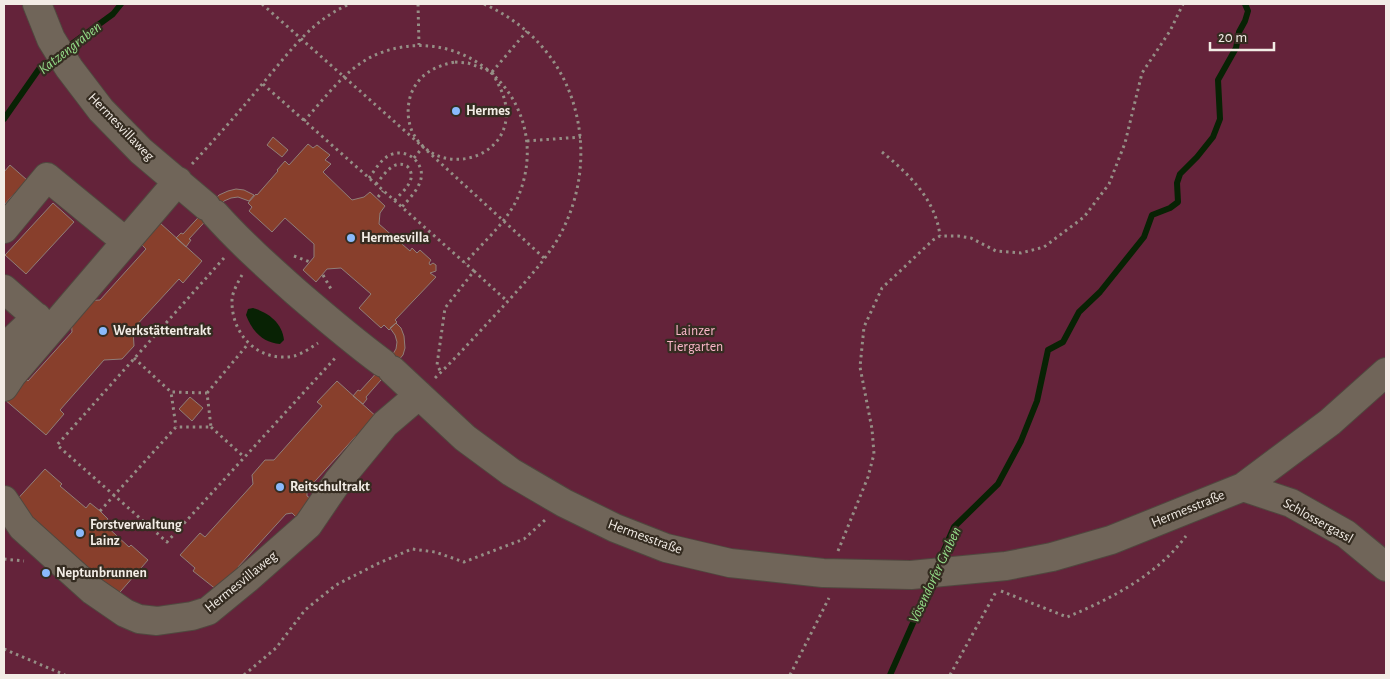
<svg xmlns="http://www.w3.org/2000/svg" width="1390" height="679" font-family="'Alegreya Sans',sans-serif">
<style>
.green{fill:#64233a}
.water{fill:#082204}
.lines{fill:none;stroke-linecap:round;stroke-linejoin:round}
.stream{stroke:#082204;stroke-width:6}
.building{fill:#883f2c;stroke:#907e79}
.minor-casing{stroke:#50483f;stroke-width:30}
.path{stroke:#958e85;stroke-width:3;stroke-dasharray:2.5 4;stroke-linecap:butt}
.minor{stroke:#706559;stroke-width:28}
.poi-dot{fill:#8abafc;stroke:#352c21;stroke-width:2}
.labels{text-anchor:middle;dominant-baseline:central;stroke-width:4.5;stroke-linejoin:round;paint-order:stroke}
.poi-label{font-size:14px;font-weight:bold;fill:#f2ece5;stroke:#352c21;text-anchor:start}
.street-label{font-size:14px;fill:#f2ece5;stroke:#352c21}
.park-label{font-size:14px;fill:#fab7c9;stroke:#352c21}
.water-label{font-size:15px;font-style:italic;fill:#94dc88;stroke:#352c21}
</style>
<rect width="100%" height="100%" fill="#352c21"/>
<path class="green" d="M4,4H1386V675H4Z"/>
<path class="water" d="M253,308C269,313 282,323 284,340L280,344C263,343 252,331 246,315L248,309Z"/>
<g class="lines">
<path class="stream" d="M65,49L113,14L121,4
M4,119L39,69L55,57
M937,566L954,527L998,484L1021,441L1037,401L1048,350L1063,342L1079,312L1100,292L1144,237L1152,215L1170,208L1178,202L1177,183L1180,174L1197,157L1213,137L1220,119L1218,80L1236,48L1239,32L1245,21L1248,11L1245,4
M890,675L932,580"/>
</g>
<path class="building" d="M273,137L288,150L282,157L267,145Z
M308,144L313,148L317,145L330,155L325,160L331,164L323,172L352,200L364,197L370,192L385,206L380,213L379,224L410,251L412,248L417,253L420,250L431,260L429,263L430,265L433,263L436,265V271L430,273L436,277L395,320L397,322L389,330L384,325L381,328L359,308L371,294L341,268L327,269L316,282L303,270L314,257V244L285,218L272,232L249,211L252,207L248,203L256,194L257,195L278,171L277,170L285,161L289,165Z
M10,165L27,180L4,205V172Z
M236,189L244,190L254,195L249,201L238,197L231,198L224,201L189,239L191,240L186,247L176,238L181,233L183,234L219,195L228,191Z
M53,203L74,222L26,274L5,255Z
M160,223L202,261L183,283L179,279L133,329L134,346L122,359L104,360L60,410L64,414L46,435L4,399L23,377L28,381L72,332L71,315L83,301L100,300L146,249L141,244Z
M396,323L401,328L404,336L405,348L403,355L366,397L367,399L363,404L353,396L358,390L360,391L391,357L396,349L397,342L395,335L390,328Z
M337,381L379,419L360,440L356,436L307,490V496L314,501L298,519L292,513L286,514L238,567L242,572L222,594L193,571L195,568L180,555L200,533L205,537L253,484L252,475L265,460H274L322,406L317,402Z
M190,397L203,408L192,421L179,409Z
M45,469L62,484L60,486L86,508L90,503L100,511L108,519L104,524L129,547L131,545L148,560L114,599L12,505Z"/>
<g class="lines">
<defs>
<path id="minor" d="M37,4L51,39L69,68L101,110L141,151L206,206
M215,214C240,242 268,267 296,292C325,317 353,341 383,363
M4,229L47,177L125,241
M4,289L50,329
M4,348L37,317
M392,370L465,438L511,472L564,503L615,528L666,548L730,563L823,573L911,575L1006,566L1052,557L1111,540L1243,487L1330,422L1386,372
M4,387L12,375L178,181
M1243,487L1291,503L1346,534L1386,567
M4,500L22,527L93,591L125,613L139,619L157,621L192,616L208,611L247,579L308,525L338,481L385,424L419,395"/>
</defs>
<use href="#minor" class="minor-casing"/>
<path class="path" d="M262,4L423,147L544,258
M418,4L419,45
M455,62L468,63L492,72C498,84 505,95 506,108C512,161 435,180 412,131C407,119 407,106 411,94C419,74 435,66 455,62Z
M492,72L527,31
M263,84L474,271L445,308L437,365L441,372
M304,121C326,97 348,65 380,53C468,20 553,103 520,192C510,220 484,241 465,263
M527,141L581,137
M882,152C909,174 936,200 940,236
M414,158L423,147
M192,164C216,138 240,111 263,83C289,53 311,20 350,4
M369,178C375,170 381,159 390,155C407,147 427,164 420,182C417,191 408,200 402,207
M376,184C384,175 393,159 407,166C419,179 403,191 394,201
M378,197L383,191
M294,256L310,262
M224,258L57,445L167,542L337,356
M474,271L507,301
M242,275C238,282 232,293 232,300C231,335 259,363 294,356C302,354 312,347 318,343
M323,275L331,289
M134,358L171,392
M435,378C457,357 477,334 498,312C518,290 540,267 556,242C583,197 588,144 571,96C556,54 524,22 484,4
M207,393L248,344
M211,427L244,457
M100,511L176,427H211L207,393L171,392L176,427
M838,551L868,477L874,454L872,429L860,367L864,327L882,288L933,240L940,236H958L971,238L996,251L1021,253L1044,247L1084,217L1109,184L1125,143L1142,73L1170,31L1183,4
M4,559L24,561
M1001,591L1067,617C1111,599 1157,575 1186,536
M4,649L65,675
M244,675L276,648L305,610L336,585L379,563L412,549L435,552L464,562L524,539L545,520
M790,675L829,598
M950,675L997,590"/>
<use href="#minor" class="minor"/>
</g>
<g class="poi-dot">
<circle cx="456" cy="111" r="5"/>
<circle cx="351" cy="238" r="5"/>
<circle cx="103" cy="331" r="5"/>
<circle cx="280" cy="487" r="5"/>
<circle cx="80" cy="533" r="5"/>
<circle cx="46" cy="573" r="5"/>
</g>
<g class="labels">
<g class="poi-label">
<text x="466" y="111">Hermes</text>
<text x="361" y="238">Hermesvilla</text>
<text x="113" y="331">Werkstättentrakt</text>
<text x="290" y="487">Reitschultrakt</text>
<text x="90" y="525">Forstverwaltung<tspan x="90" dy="16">Lainz</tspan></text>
<text x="56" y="573">Neptunbrunnen</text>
</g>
<g class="street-label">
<text transform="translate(121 127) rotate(46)">Hermesvillaweg</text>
<text transform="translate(1188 509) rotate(-22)">Hermesstraße</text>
<text transform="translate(1318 521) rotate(29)">Schlossergassl</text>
<text transform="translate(645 537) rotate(20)">Hermesstraße</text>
<text transform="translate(241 582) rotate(-39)">Hermesvillaweg</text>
</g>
<g class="park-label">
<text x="695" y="331">Lainzer<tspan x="695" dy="16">Tiergarten</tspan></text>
</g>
<g class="water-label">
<text transform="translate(70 48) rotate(-38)">Katzengraben</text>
<text transform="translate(935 575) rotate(-65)">Vösendorfer Graben</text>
</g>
</g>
<rect width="1390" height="679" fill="none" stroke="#f2ece5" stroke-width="10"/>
<path d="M1210 42v8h64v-8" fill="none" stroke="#f2ece5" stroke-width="2.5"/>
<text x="1218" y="42" font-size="15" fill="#f2ece5" stroke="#352c21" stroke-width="4" paint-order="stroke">20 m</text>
</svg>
